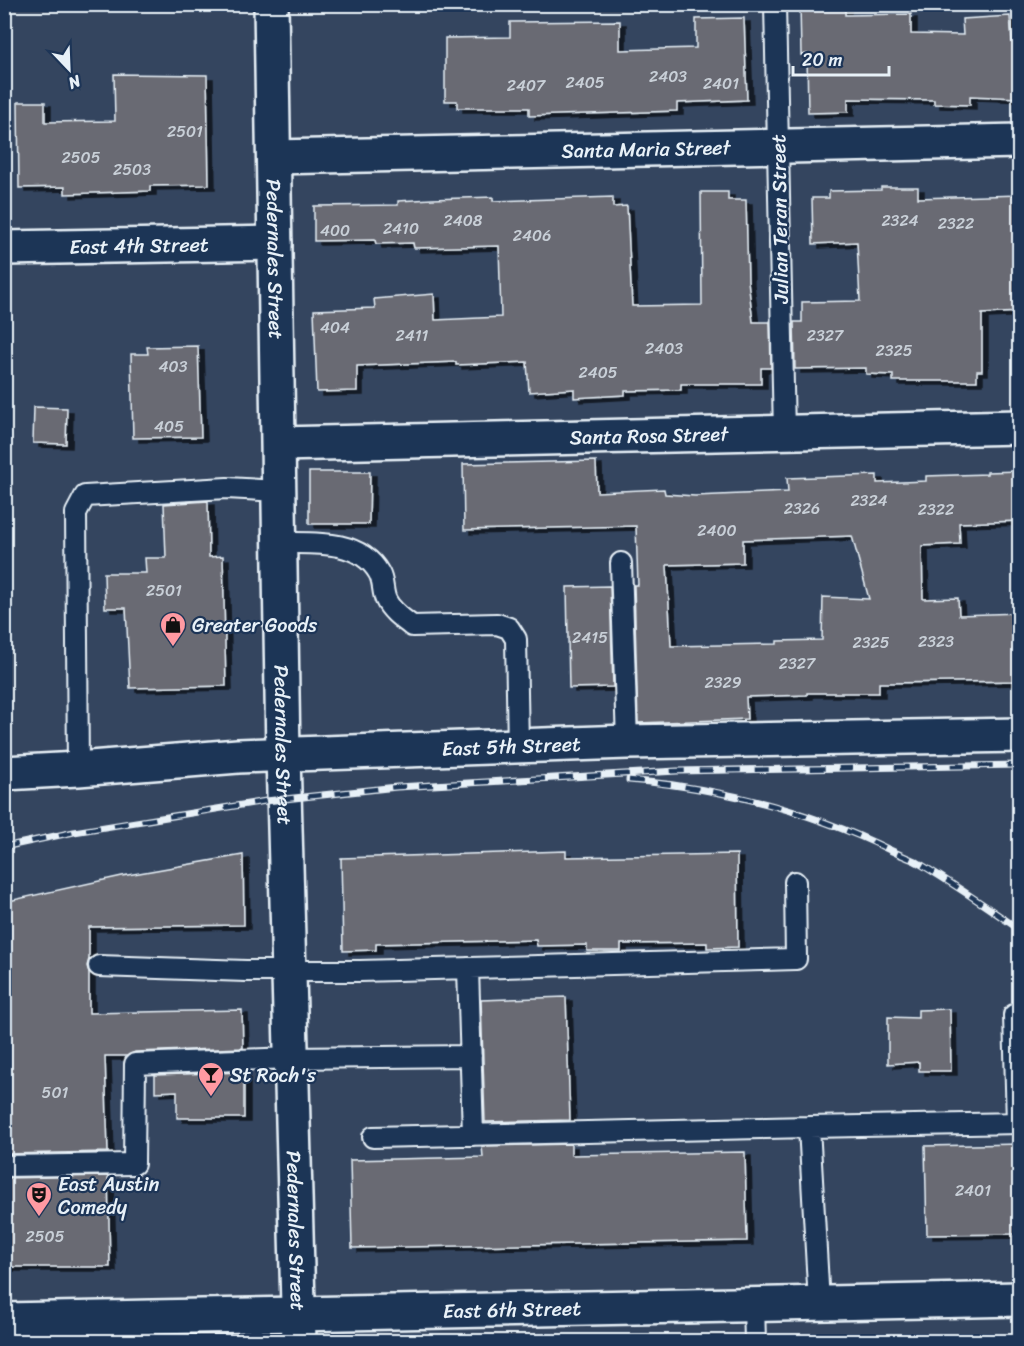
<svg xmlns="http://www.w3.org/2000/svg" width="1024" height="1346" font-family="Sriracha,sans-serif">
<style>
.building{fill:#696a73;stroke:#e8f1f8;stroke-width:1.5;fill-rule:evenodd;filter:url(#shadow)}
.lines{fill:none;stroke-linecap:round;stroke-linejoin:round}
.lane-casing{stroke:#e8f1f8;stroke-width:24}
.street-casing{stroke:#e8f1f8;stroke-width:38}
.secondary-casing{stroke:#e8f1f8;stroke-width:38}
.lane{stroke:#1d3557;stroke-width:20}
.street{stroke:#1d3557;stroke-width:33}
.secondary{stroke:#1d3557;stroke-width:33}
.rail-casing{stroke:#e8f1f8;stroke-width:7}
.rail{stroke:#1d3557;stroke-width:4.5;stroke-dasharray:14;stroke-linecap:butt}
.labels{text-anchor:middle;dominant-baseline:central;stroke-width:4.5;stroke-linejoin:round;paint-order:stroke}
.number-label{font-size:16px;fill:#c8cfd7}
.street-label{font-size:20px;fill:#e8f1f8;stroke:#1d3557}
.poi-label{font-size:20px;fill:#e8f1f8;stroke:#1d3557;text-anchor:start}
</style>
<defs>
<filter id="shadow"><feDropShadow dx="6" dy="4" stdDeviation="0" flood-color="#0009"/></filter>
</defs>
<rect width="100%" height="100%" fill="#34455f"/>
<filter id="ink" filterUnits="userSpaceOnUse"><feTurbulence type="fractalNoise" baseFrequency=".0167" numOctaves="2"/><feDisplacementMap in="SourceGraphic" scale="12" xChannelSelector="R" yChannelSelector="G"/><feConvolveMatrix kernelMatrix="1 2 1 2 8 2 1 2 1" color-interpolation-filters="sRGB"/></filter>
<g filter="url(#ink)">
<path class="building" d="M800,4H845V15L911,14V34L963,35L962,19L1010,16L1012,42L1020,41V98L970,96V105L934,104V100L848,99V112L808,113L807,54L801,55Z
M744,18L747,100L677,103V111L529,116V108H457V101H445V38L510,37V22L620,21V50L696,48V19Z
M114,74L207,75L209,185L150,186V191L65,194V187L19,188L18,102H45V122L115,121Z
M881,187H918V198L1020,195V312L982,314V371H977V381H893V375L866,374V368L795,369L794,322H802V302L860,301L857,242L813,244L812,198H829V191L881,190Z
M701,192H728V200H746L748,281L753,322H770L771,368H761V384H681V390L625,391V395L574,398V389L529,392L527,362L456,365V362L357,366V391L317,392L314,310L375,308L374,299L434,294L435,320L501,317L499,246L414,248L413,243L376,244L375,240L314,241V206L398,205V201L432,199L493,197V201L613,197V207L627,206L632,306L702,305Z
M198,346L201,437L133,438L131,354H148L147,347Z
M34,407L67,408L66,444L33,443Z
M596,461L597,492L664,489L665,494L695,496L788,492L787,478L877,475V483L926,481V476L987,474V472L1020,471V521L959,523L960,544L922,546L923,599L958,598L959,615L1020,613V681L889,683H879V693H807V695L746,697L747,719L638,723L634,585H638L636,526L464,530L463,464ZM852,536L869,599L823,597L822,640L777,641V644L671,646L667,565L743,563V540Z
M309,472H370L369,524H309Z
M208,501L209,557L223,556L226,686L130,688L126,608H105L104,573H146L145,558H166L164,504Z
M610,586L613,687L569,688L567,587Z
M566,851V857L737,854L738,947L707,948V943L621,944V951H587V945L537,946L536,940L376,944V950L343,951L341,858Z
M243,855L244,925L89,927V959L87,966L89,973V1013L242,1010L243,1048L135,1052L127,1056H105L108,1152L4,1154V902L122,876Z
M566,997L570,1120L485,1122L481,1000Z
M950,1009L951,1071H919V1062L888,1064V1017L918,1018V1010Z
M244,1072V1118H177V1091L155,1092V1075Z
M571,1144V1155L745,1152L747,1241L352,1248L350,1160L483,1157L482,1146Z
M1020,1144V1234L927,1235L925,1146Z
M108,1176L110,1267H4V1178Z"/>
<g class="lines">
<defs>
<path id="lane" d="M775,4L784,434
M280,543C313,543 360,539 379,573C384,582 382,591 386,600C391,611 403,619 412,626L497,624L509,628L516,639L518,746
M621,563L627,742
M78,769L76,513L85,496L227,488L279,491
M99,966L246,971H360L796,959L795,882
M468,968L473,1135
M1014,1015L1017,1123
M373,1137L809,1127
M4,1166L134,1164L135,1064L291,1058L471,1056
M819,1303L809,1127L1020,1123
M754,1304L755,1342"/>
<g id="street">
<path id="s1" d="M274,157L1020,141"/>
<path id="s2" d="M4,248L275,243"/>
<path id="s3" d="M279,444L1020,427"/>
<path id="s4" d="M4,1320L1020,1299"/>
</g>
<g id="secondary">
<path id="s5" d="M271,4L283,755L299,1342"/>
<path id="s6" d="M4,773L78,769L238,756L627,742L1020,735"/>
</g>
</defs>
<use href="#lane" class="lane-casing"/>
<use href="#street" class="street-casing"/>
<use href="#secondary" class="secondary-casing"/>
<use href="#lane" class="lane"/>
<use href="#street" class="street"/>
<use href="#secondary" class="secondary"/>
<defs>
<path id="rail" d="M629,780C720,788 809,810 892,851C900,855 909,858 917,862C952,883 986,906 1020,930
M4,847L74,832L266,801L397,787L677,771L1020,765"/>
</defs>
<use href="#rail" class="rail-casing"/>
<use href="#rail" class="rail"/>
</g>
</g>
<defs>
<symbol id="shop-pin" viewBox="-11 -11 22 30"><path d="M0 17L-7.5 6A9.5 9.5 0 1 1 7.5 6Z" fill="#ff9aa2" stroke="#1d3557"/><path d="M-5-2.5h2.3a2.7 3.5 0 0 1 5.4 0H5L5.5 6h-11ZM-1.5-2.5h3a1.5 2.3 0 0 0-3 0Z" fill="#111"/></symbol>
<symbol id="bar-pin" viewBox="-11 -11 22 30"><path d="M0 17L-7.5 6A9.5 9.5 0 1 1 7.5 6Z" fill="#ff9aa2" stroke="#1d3557"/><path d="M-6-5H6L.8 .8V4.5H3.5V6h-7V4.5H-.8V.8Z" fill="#111"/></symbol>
<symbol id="theatre-pin" viewBox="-11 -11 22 30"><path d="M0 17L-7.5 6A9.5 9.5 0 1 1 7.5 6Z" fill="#ff9aa2" stroke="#1d3557"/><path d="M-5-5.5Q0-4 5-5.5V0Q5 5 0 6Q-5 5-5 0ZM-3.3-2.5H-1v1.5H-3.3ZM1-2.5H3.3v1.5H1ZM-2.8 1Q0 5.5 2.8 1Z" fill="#111"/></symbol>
</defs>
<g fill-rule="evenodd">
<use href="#shop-pin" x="158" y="610" width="30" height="40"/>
<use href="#bar-pin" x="196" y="1060" width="30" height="40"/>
<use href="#theatre-pin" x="24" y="1180" width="30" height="40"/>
</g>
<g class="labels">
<g class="number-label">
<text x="668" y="76">2403</text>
<text x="585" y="82">2405</text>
<text x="721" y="83">2401</text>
<text x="526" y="85">2407</text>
<text x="185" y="131">2501</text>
<text x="81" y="157">2505</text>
<text x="132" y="169">2503</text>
<text x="463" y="220">2408</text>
<text x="900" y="220">2324</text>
<text x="956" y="223">2322</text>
<text x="401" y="228">2410</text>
<text x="335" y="230">400</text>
<text x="532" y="235">2406</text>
<text x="335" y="327">404</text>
<text x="412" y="335">2411</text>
<text x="825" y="335">2327</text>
<text x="664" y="348">2403</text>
<text x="894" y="350">2325</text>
<text x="173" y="366">403</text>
<text x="598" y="372">2405</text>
<text x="169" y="426">405</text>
<text x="869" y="500">2324</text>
<text x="802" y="508">2326</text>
<text x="936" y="509">2322</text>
<text x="717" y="530">2400</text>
<text x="164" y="590">2501</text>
<text x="590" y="637">2415</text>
<text x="936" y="641">2323</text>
<text x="871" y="642">2325</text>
<text x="797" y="663">2327</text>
<text x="723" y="682">2329</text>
<text x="55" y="1092">501</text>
<text x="973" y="1190">2401</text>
<text x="45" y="1236">2505</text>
</g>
<g class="street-label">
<text stroke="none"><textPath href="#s1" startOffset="372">Santa Maria Street</textPath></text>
<text transform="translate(780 219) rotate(-91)">Julian Teran Street</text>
<text stroke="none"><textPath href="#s2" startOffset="135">East 4th Street</textPath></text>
<text stroke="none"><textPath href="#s5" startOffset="255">Pedernales Street</textPath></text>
<text stroke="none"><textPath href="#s3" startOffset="370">Santa Rosa Street</textPath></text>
<text stroke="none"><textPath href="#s5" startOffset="741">Pedernales Street</textPath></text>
<text stroke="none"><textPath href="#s6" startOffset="508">East 5th Street</textPath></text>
<text stroke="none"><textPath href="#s5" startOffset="1227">Pedernales Street</textPath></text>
<text stroke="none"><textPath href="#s4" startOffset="508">East 6th Street</textPath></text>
</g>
<g class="poi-label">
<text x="192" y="625">Greater Goods</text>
<text x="230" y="1075">St Roch's</text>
<text x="58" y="1184">East Austin<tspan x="58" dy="23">Comedy</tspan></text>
</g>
</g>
<rect width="1024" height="1346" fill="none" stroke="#1d3557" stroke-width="24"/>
<rect x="12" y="12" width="1000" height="1322" fill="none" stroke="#e8f1f8" stroke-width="2" filter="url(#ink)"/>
<g transform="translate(69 69) rotate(157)" stroke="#1d3557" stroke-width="4.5" paint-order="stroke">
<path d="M0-4.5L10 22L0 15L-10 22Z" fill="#e8f1f8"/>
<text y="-9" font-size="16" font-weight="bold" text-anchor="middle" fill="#e8f1f8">N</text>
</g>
<path d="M793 66v9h96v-9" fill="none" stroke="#e8f1f8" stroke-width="3"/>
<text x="802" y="66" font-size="18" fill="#e8f1f8" stroke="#1d3557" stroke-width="4.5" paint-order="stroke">20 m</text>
</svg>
